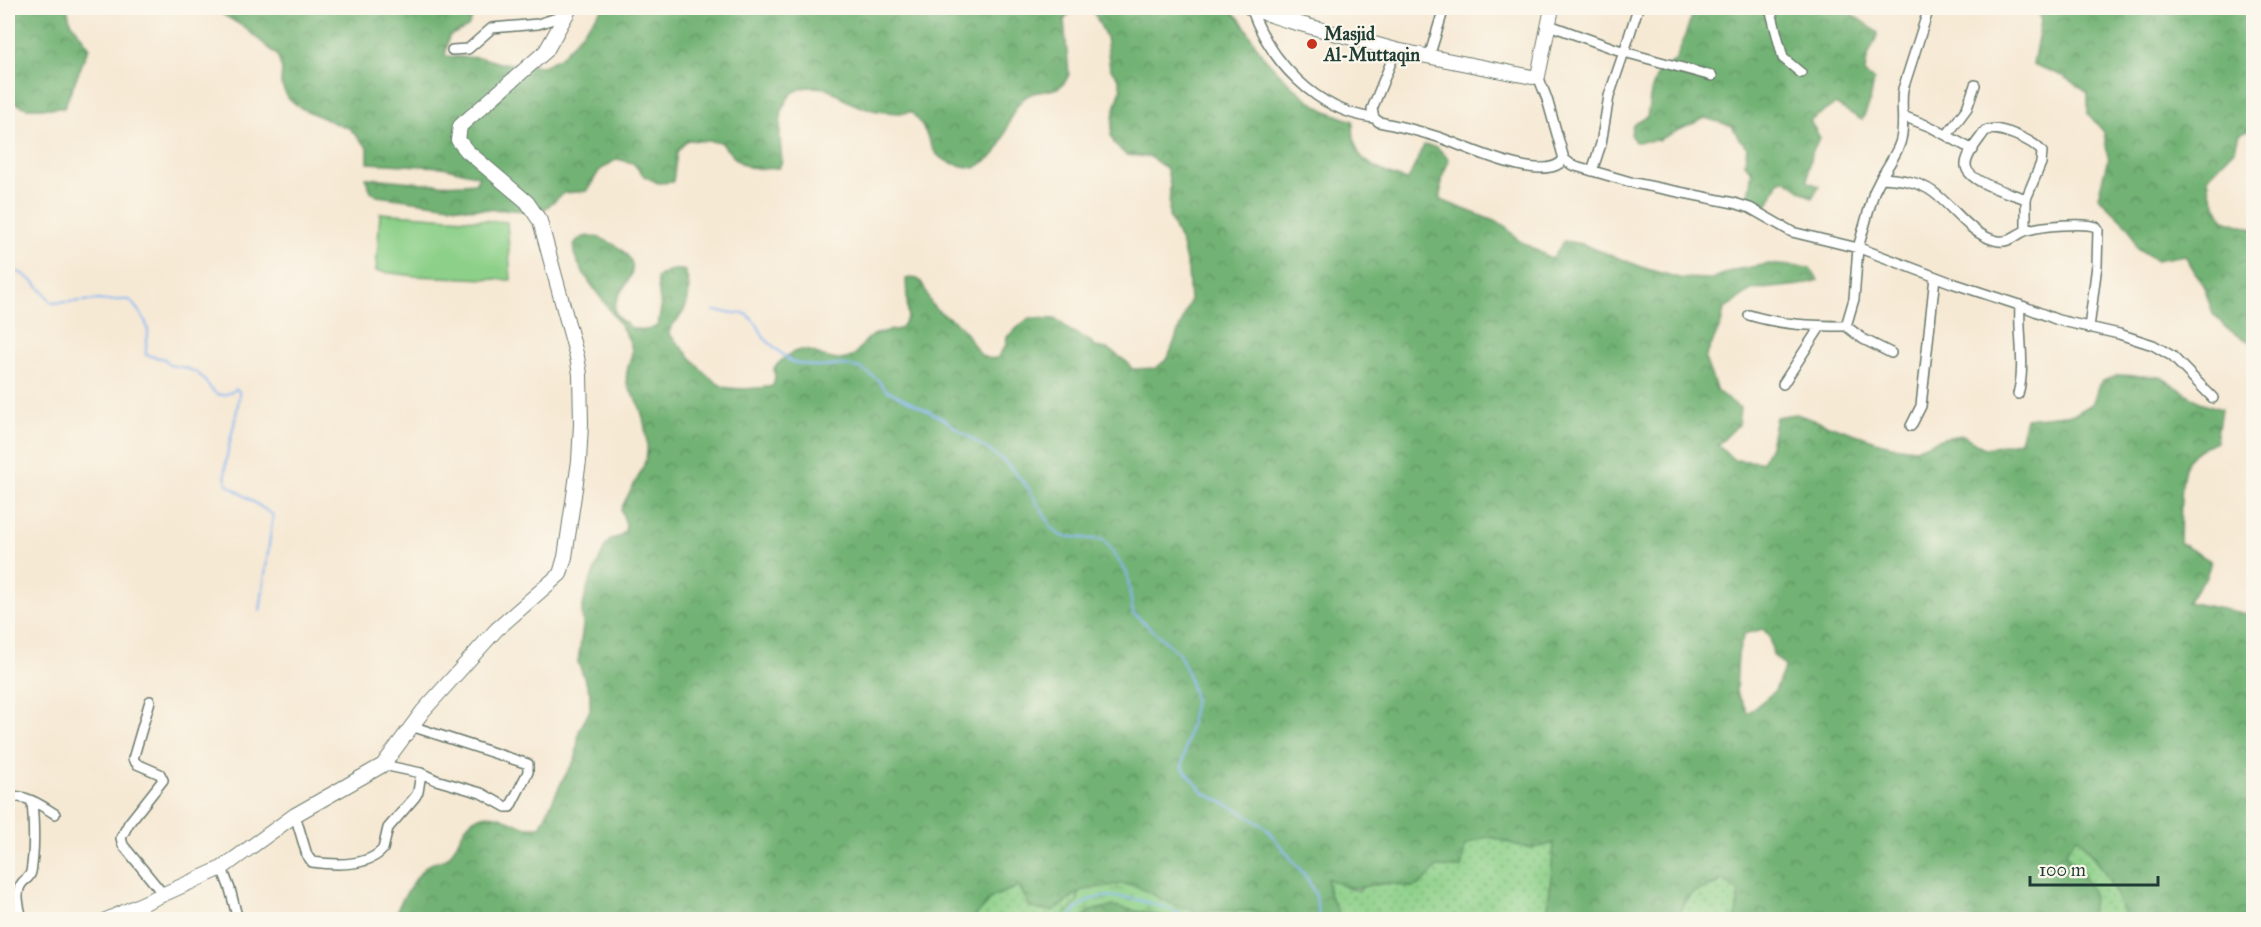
<svg xmlns="http://www.w3.org/2000/svg" width="2261" height="927" font-family="'IM FELL Great Primer',serif">
<style>
.grass{fill:url(#grass-dots);stroke:#56865e;stroke-width:1.5}
.forest{fill:url(#forest-crowns);stroke:#487854;stroke-width:1.5;fill-rule:evenodd}
.wetland{fill:url(#wetland-marsh);stroke:#56865e;stroke-width:1.5}
.park{fill:#8dd089;stroke:#56865e;stroke-width:1.5}
.lines{fill:none;stroke-linecap:round;stroke-linejoin:round}
.stream{stroke:#89b8f3;stroke-width:2}
.street-casing{stroke:#6a796c;stroke-width:12}
.secondary-casing{stroke:#6a796c;stroke-width:16}
.street{stroke:#fff;stroke-width:9}
.secondary{stroke:#fff;stroke-width:14}
.poi-dot{fill:#c8321e;stroke:#fbf7ec;stroke-width:2}
.labels{text-anchor:middle;dominant-baseline:central;stroke-width:4.5;stroke-linejoin:round;paint-order:stroke}
.poi-label{font-size:18px;font-weight:bold;fill:#1f3d34;stroke:#fbf7ec;text-anchor:start}
</style>
<defs>
<pattern id="grass-dots" width="8" height="8" patternUnits="userSpaceOnUse" patternTransform="scale(1.5)"><rect width="8" height="8" fill="#8dd089"/><path d="M2 2h.1M6 6h.1" fill="none" stroke="#73aa71" stroke-width="1.8" stroke-linecap="round"/></pattern>
<pattern id="forest-crowns" width="20" height="18" patternUnits="userSpaceOnUse" patternTransform="scale(1.5)"><rect width="20" height="18" fill="#72b275"/><path d="M2 6a3 3 0 1 1 6 0M12 15a3 3 0 1 1 6 0" fill="none" stroke="#5d9261"/></pattern>
<pattern id="wetland-marsh" width="20" height="14" patternUnits="userSpaceOnUse" patternTransform="scale(1.5)"><rect width="20" height="14" fill="#8dd089"/><path d="M1 5h8M5 5V1M11 12h8M15 12V8" fill="none" stroke="#73aa71"/></pattern>
</defs>
<rect width="100%" height="100%" fill="#fbf7ec"/>
<filter id="ink" filterUnits="userSpaceOnUse"><feTurbulence type="fractalNoise" baseFrequency=".0167" numOctaves="2"/><feDisplacementMap in="SourceGraphic" scale="12" xChannelSelector="R" yChannelSelector="G"/><feConvolveMatrix kernelMatrix="1 2 1 2 8 2 1 2 1" color-interpolation-filters="sRGB"/></filter>
<filter id="wash" filterUnits="userSpaceOnUse"><feTurbulence type="fractalNoise" baseFrequency=".008" numOctaves="4" result="noise"/><feDisplacementMap in="SourceGraphic" scale="24" xChannelSelector="R" yChannelSelector="G"/><feGaussianBlur stdDeviation="1.35" result="paint"/><feColorMatrix in="noise" values="0 0 0 0 0 0 0 0 0 0 0 0 0 0 0 0 0 1.4 0 .05"/><feComposite in="paint" operator="in"/></filter>
<g filter="url(#wash)">
<rect width="100%" height="100%" fill="#f6e9d4"/>
<path class="grass" d="M1480,836C1511,838 1522,853 1555,842L1547,919H1342L1340,917L1329,894L1326,877L1350,889L1358,890L1365,886L1392,883L1406,887L1421,884L1437,867L1461,868L1465,845Z
M2077,837C2099,860 2116,889 2125,919H2094C2089,912 2094,904 2091,896C2085,879 2070,868 2065,850Z
M1722,879L1739,892L1736,919L1679,920C1685,894 1692,890 1717,885Z
M1019,886L1030,907H1060L1080,891L1077,903L1061,919L972,920L992,897Z"/>
<path class="forest" d="M8,8H67L70,20L89,47L64,108H27L8,100Z
M212,8H477L468,27L449,36L445,56L483,58L500,63L543,66L561,57L603,8H1225C1245,16 1251,42 1264,57C1280,75 1299,94 1319,107C1329,113 1342,117 1353,121C1353,132 1354,149 1362,157C1372,168 1394,177 1408,180L1424,145L1437,147L1449,160L1441,180V200L1504,225L1518,240L1552,259L1564,241L1582,244L1647,269L1679,278L1712,279L1734,270L1769,264L1810,268L1818,280L1801,285L1751,290L1724,309L1721,324L1705,359L1717,391L1740,408L1738,425L1718,445L1734,460L1762,462L1770,446L1776,417L1796,414L1891,446L1915,449L1944,438L1963,435L1985,449L2020,441L2026,419L2075,414L2092,404L2101,382L2117,375L2161,377L2200,402L2221,409L2216,441C2206,446 2192,452 2187,463C2179,479 2181,525 2180,543L2211,561L2206,577L2187,602L2253,615V919H2125C2116,890 2100,859 2077,837L2066,851C2070,869 2086,875 2092,891C2095,901 2089,911 2094,919H1736L1739,892L1722,879C1712,891 1694,886 1685,900C1681,905 1681,914 1679,919H1547L1554,843C1545,846 1535,849 1525,847C1497,843 1495,828 1465,846L1461,868L1437,867C1431,873 1424,883 1416,886C1406,890 1398,883 1389,883C1357,884 1359,896 1327,878L1329,894L1342,919H1285L1249,911H1194L1171,904L1150,893L1127,884L1080,891L1053,911L1038,910L1030,907L1019,886L992,897L972,919H398C397,916 396,914 397,911C399,903 422,868 428,865C435,861 443,862 449,856C459,845 462,823 478,817C494,811 508,821 522,826C528,828 535,827 540,827L563,779L576,758L579,731L590,710V693L578,662L583,626L582,611L587,588L606,545L611,539L619,537L625,531L626,524L621,510C628,491 645,472 647,452C648,440 643,413 638,403C635,396 628,390 627,383C624,372 631,362 632,352C632,340 620,325 614,316C606,303 569,260 574,246C582,223 627,246 632,264C637,284 596,305 625,323C629,326 632,329 637,329C645,331 651,330 658,325L661,309L657,278C665,271 674,268 685,271C691,287 690,304 679,318C674,324 670,326 669,334C686,350 701,374 722,386C731,391 762,388 773,386L775,379L774,368C808,330 816,365 846,359C858,357 860,344 869,338C878,331 890,331 900,329L908,317L906,279C928,273 923,298 935,308C943,315 953,319 961,327C968,335 973,346 980,354C985,359 991,359 997,358L1006,345L1007,337L1029,318L1055,319L1062,323L1067,329L1090,341L1096,347L1107,349L1114,353L1127,362L1132,369L1156,368L1168,358L1190,301L1188,270L1182,245L1169,216L1170,185L1167,169L1150,157L1126,155L1114,143L1111,135L1114,112L1121,89L1119,79L1110,68L1106,37L1093,11L1086,9L1070,13L1064,20L1069,74C1060,99 1037,85 1023,99C1007,114 1006,142 995,154C989,159 982,163 975,168C918,161 941,142 911,112C890,115 863,110 844,99C838,95 834,91 828,89C822,87 816,87 809,87C774,90 779,135 782,161L779,168C748,171 740,167 721,142L687,140L677,152L673,182L658,183L644,176L633,163L617,159L599,171L587,191L564,193L542,211L473,209L377,196L371,191L365,178C402,179 437,188 475,183L479,176L442,167L368,163V148L349,128L334,123L301,108L288,98L281,84L282,69L277,55L244,27ZM1763,629L1770,637L1773,655L1785,666L1775,691L1748,713L1736,691L1738,654L1744,634Z
M1695,8H1855L1852,14L1878,33C1872,49 1865,57 1865,74L1874,80L1870,102L1862,120L1835,104L1810,121L1820,138C1810,152 1808,165 1808,182L1819,186L1812,198L1786,180L1779,181L1767,206L1747,201L1752,172L1745,164L1747,146L1739,139L1732,126L1705,118L1658,140L1635,142L1631,134L1633,125L1647,117L1651,92L1658,72L1676,60Z
M2036,8H2253V128L2239,134L2235,149L2208,177L2210,192L2224,220L2253,229V344L2226,328L2213,314L2204,287L2185,255L2156,260L2137,248L2130,228L2098,197L2108,158L2104,132L2088,114V93L2063,76L2033,64L2041,21Z
M1113,906L1170,918L1174,919L1079,920L1093,910Z"/>
<path class="wetland" d="M1120,884L1136,886L1171,904L1194,911H1249L1285,919H1174L1113,906L1093,910L1079,919H1061L1077,903L1080,891Z"/>
<path class="park" d="M380,213L507,222L511,280L415,276L376,271Z"/>
<g class="lines">
<path class="stream" d="M8,268C30,275 38,285 52,303L98,300C106,302 120,299 130,300C138,311 149,321 148,335C147,342 145,348 146,355L165,359L169,365C179,366 188,368 197,373C211,382 212,406 236,389L239,391C241,414 217,469 228,485L273,515L260,611
M714,311L747,314L758,326L764,338L791,362L820,367L841,365L860,368L877,379L885,389L940,417L1003,460L1026,485L1053,529L1061,536L1104,540L1127,573L1133,613L1179,653L1187,671L1195,699L1182,767L1204,793L1238,810L1265,827L1307,878L1316,896L1319,920
M1068,920C1072,915 1076,909 1081,905C1108,884 1167,907 1194,920"/>
</g>
</g>
<g filter="url(#ink)">
<g class="lines">
<defs>
<path id="street" d="M1251,8C1270,61 1316,111 1374,118
M1770,8L1783,58L1801,73
M1929,8L1903,89C1900,107 1906,125 1900,143C1896,155 1887,167 1881,178C1899,179 1918,181 1933,192C1955,208 1968,232 1994,240C2010,245 2016,233 2028,230C2041,226 2084,222 2096,227L2098,230L2097,265L2089,328
M1549,25L1624,52L1638,8
M452,50L468,49L492,28L538,24L566,15
M1396,50L1372,109L1374,118L1379,122C1399,126 1419,131 1438,137C1463,145 1545,186 1564,159
M1429,57L1444,8
M1538,76L1547,99L1564,159L1572,165L1634,183L1734,203L1750,208L1792,232L1862,249L1952,283L2025,307L2058,320L2119,334L2153,345L2172,356L2213,398
M1903,116L1931,127L1973,150
M1947,135L1967,108L1975,85
M1592,171L1601,144L1609,96L1624,52L1712,76
M2026,199C2013,194 1964,182 1966,164C1967,153 1979,140 1985,131C1997,124 2034,141 2042,152L2041,163L2026,199V230
M1749,315C1781,325 1813,326 1846,326L1863,339L1891,353
M1846,326L1854,299L1858,248L1874,192L1881,178
M1783,384L1820,327
M2018,394C2026,365 2018,335 2020,305
M1911,426L1921,406L1935,277
M150,701L133,759L137,764L160,774L163,780L129,823L121,838L123,845L163,894
M383,765L421,773L436,780L481,793L506,807H510L528,772V764L411,726
M8,797C25,794 41,805 55,814
M295,815L307,855L312,862C334,865 368,867 383,849L388,828L415,797L418,792L421,773
M222,868L230,889L238,920
M140,904L145,920
M22,920C20,908 14,893 22,883C26,878 29,879 31,872C35,849 34,825 32,801"/>
<path id="secondary" d="M1250,8L1286,20L1396,50L1532,77L1538,76L1552,8
M106,920L222,868L295,815L383,765L423,711L496,630L560,574L565,557L579,461L581,424L580,374L577,357L540,221L527,202L467,151L458,140L460,126L546,51L570,8"/>
</defs>
<use href="#street" class="street-casing"/>
<use href="#secondary" class="secondary-casing"/>
<use href="#street" class="street"/>
<use href="#secondary" class="secondary"/>
</g>
</g>
<circle class="poi-dot" cx="1312" cy="44" r="6"/>
<g class="labels">
<g class="poi-label">
<text x="1324" y="34">Masjid<tspan x="1324" dy="21">Al-Muttaqin</tspan></text>
</g>
</g>
<rect width="2261" height="927" fill="none" stroke="#fbf7ec" stroke-width="30"/>
<path d="M2030 876v9h128v-9" fill="none" stroke="#1f3d34" stroke-width="3"/>
<text x="2039" y="876" font-size="18" fill="#1f3d34" stroke="#fbf7ec" stroke-width="4.5" paint-order="stroke">100 m</text>
</svg>
